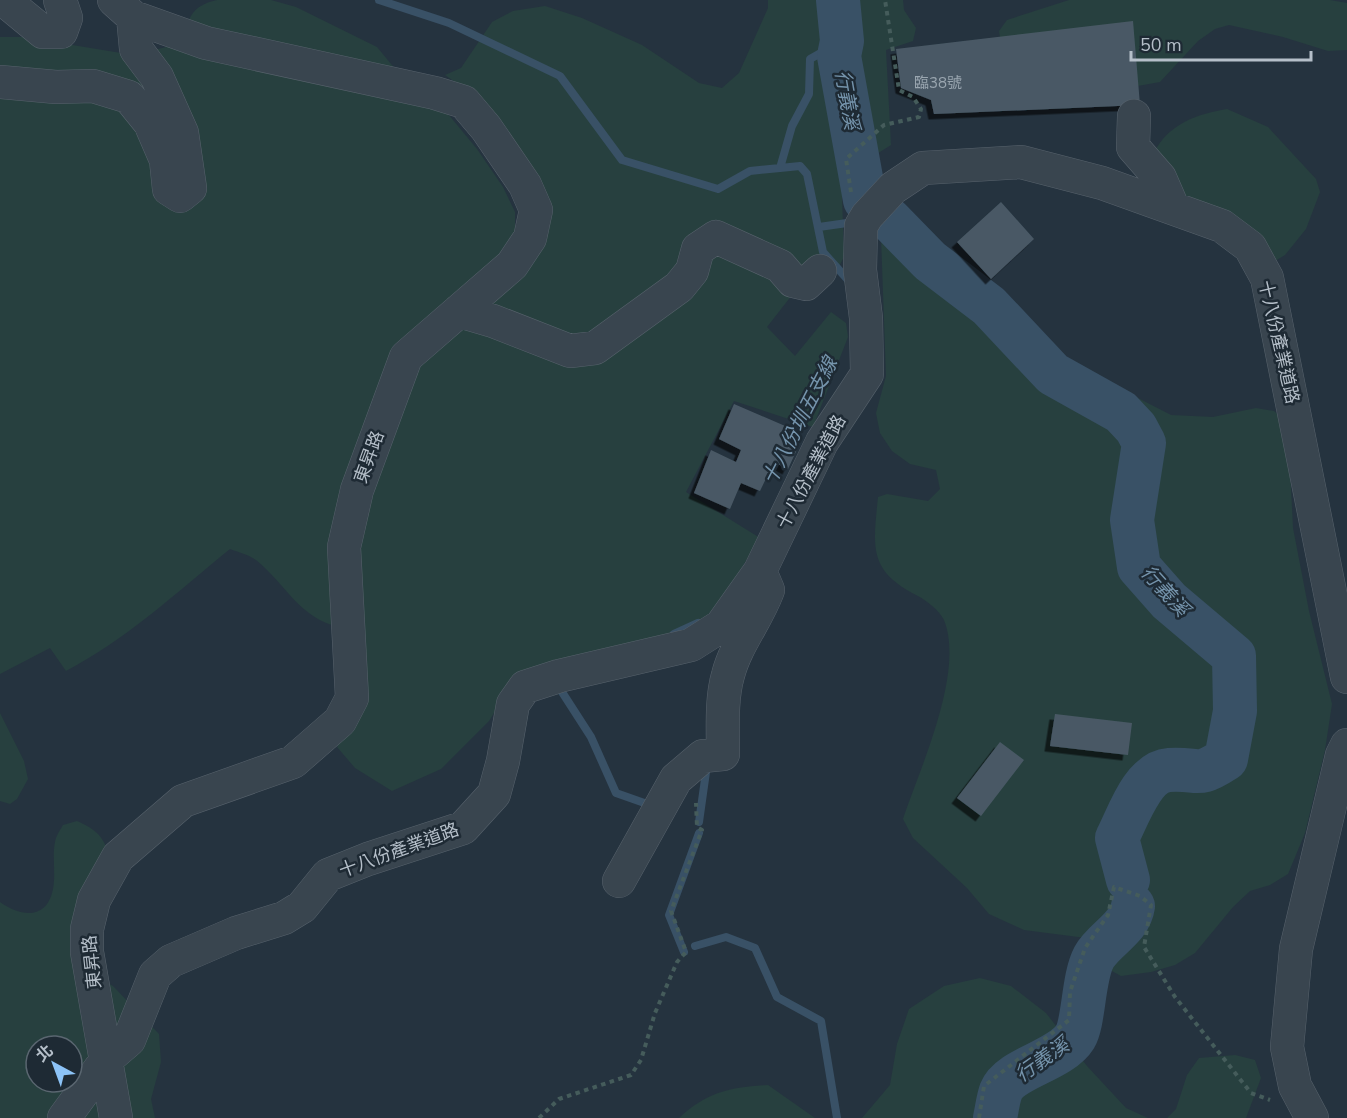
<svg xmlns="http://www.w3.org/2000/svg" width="1347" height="1118" font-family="'Nunito Sans','Noto Sans TC',sans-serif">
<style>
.green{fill:#27403f;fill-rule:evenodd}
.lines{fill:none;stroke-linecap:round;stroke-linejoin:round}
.stream{stroke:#395166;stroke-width:8}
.river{stroke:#395166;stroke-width:44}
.building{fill:#495965;filter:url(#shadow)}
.minor-casing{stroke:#57626c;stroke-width:34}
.path{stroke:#455c5b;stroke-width:4;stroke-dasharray:4.5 4.5;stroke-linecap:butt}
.minor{stroke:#39454f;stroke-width:33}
.labels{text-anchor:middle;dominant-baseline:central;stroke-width:5;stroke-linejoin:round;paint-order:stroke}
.number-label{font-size:15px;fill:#9aa6b0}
.street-label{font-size:18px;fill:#b5bfc9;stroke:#1e2a34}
.water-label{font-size:20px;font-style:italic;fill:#7594ac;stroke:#1e2a34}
</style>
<defs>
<filter id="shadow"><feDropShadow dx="-5.5" dy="5.5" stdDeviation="0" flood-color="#0009"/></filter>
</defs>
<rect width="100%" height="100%" fill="#25333f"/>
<path class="green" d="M217,0H271L296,7L377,47L396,70L448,114L477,149L503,187L515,212V245L402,352L342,628C298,618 287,585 256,560C249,555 238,552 230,549C177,592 127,639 66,671L50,648L0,674V37H24L133,55L183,43C188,19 190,6 217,0Z
M768,0H903L904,10L916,28L913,41L886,50L891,145L875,155L842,196L844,257L837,270L821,258L767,327L795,356L831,312L846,323L848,337L813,427L734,401L686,492L760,538L723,598L698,626L502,700L489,721L441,769L392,791L355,768L337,747L347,728L351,547L408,376L537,242L469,92L445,75L461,68L492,22L513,11L545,6L582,18L642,45L699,83L722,88L739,73L768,8Z
M1069,0H1330L1347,3V50L1328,51L1283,37L1229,25L1215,29L1198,41L1160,82L1121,89L1001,44L999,31L1007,20Z
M1227,109L1268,127L1316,179L1320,192L1306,229L1285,255L1270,264L1179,196L1154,153C1168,124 1197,114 1227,109Z
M897,212L912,219L928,242L1031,320L1070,363L1171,415L1213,417L1256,408L1274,411L1282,418L1289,448L1293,528L1309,611L1332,704L1325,750L1305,833L1288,874L1270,885L1250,891L1233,907L1195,953L1175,965L1151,972L1121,976L1101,965L1086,938L1024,930L989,914L967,888L913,838L903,819C920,768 965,672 944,620C939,610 927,601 918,596C868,571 873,548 878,497L887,494L928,501L940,489L936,470L910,464L892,451L880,433L876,413L886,376L881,237Z
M0,713L24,761L28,779L17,799L10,804L0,801Z
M77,821C93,828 103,835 108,852L87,970L113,986L159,1034L161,1062L151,1099L155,1118H0V902C21,917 47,920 53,889C56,874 52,857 55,842C56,836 60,830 63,825ZM36,1046H72V1082H36Z
M980,978L1011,986L1046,1013L1087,1066L1126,1108L1148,1118H862L890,1085L897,1044L909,1009L944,986Z
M1235,1055L1255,1060L1261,1078L1246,1118H1167L1176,1109L1187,1075L1199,1058Z
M768,1085L815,1118H679C707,1092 730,1087 768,1085Z"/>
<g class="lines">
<path class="stream" d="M379,0L449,23L560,76L622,160L718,189L750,171L780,168
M842,41L810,59L809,94L792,126L780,168L800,166L807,174L823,252L849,281
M819,227L847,223
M674,634L698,623
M562,692L591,737L616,793L650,805L652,802
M699,822L706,772
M695,946L726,937L755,948L777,997L821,1021L837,1118
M684,952L669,915L699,833"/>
<path class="river" d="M838,0L842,41L839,56L865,200
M890,220L930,261L989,306L1053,374L1121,412L1136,428L1144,443L1132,520L1139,567L1169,601L1234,656L1235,711L1226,759C1195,779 1201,768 1169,770C1142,772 1128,817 1117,838L1128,880
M995,1118C997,1109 998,1099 1001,1091C1010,1068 1060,1061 1075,1037C1084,1023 1083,977 1094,957C1104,939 1130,928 1133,906"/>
</g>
<path class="building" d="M1133,21L1140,105L934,114L931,100L901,88L896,49Z
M1001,202L1034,239L991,279L957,242Z
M734,404L799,432V445L788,469L774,462L760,491L741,483L730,509L694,493L711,450L736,462L741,450L719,439Z
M1055,714L1132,723L1128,755L1050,746Z
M1000,742L1024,760L981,816L957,798Z"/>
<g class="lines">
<defs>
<path id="minor" d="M4,0L43,32H61L66,18L60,0
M114,0L133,17L206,43L435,93L464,102L486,128L525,185L536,210L530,238L512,265L406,357L357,490L344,547L352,698L340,721L293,762L183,801L118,857L94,900L87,929V952L116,1118
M0,82L56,87L93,86L129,97L150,123L166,160L169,189L180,196L190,188L182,133L157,77L136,49L133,17
M1134,116L1133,147L1160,178L1173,208
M459,311L493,321L570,351L595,348L679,287L692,271L698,249L716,237L780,266L793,281L806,284L820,271
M619,881L676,779L703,756L723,754C723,729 721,699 728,675C736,644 757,620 768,590L760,571
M64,1118L107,1059L129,1040L155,975L171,961L236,933L284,918L302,907L328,875L368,859L463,828L494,794L503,761L513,704L525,687L559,676L691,645L721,626L760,571L822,442L867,374L866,318L860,270L861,226L867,216L893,188L923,168L1021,162L1102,183L1222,226L1250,247L1267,278L1347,677
M1312,1118L1295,1086L1287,1047L1296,949L1342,755L1347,745"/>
</defs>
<use href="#minor" class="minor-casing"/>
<path class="path" d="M851,192L846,159L884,125L919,117L921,109L913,97L899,90L885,0
M539,1118L559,1099L631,1075L641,1060L655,1013L677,962L686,952L671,911L702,830L697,827L696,803
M979,1118L984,1086L1069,1020L1070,992L1085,948L1108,915L1114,887L1140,896L1151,905L1144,947L1175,997L1251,1093L1270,1100"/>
<use href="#minor" class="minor"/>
</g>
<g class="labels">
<g class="number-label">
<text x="938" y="83">臨38號</text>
</g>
<g class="street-label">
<text transform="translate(1279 342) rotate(77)">十八份產業道路</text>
<text transform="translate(369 457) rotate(-70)">東昇路</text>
<text transform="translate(811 472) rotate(-62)">十八份產業道路</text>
<text transform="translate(399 850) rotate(-20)">十八份產業道路</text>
<text transform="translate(92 962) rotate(-96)">東昇路</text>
</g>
<g class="water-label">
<text transform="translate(847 100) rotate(80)">行義溪</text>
<text transform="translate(800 421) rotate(-63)">十八份圳五支線</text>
<text transform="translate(1165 591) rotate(48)">行義溪</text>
<text transform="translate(1042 1060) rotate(-35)">行義溪</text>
</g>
</g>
<g transform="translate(54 1064) rotate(319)"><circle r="28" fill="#1e2a34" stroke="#5a6670" stroke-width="1.5"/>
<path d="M0-4.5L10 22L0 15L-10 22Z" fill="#8cc3f7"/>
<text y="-9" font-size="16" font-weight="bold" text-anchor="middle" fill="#b5bfc9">北</text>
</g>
<path d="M1131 51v9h180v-9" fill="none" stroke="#b5bfc9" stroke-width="3"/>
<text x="1140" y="51" font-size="18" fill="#b5bfc9" stroke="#1e2a34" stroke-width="4.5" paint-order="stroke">50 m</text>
</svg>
